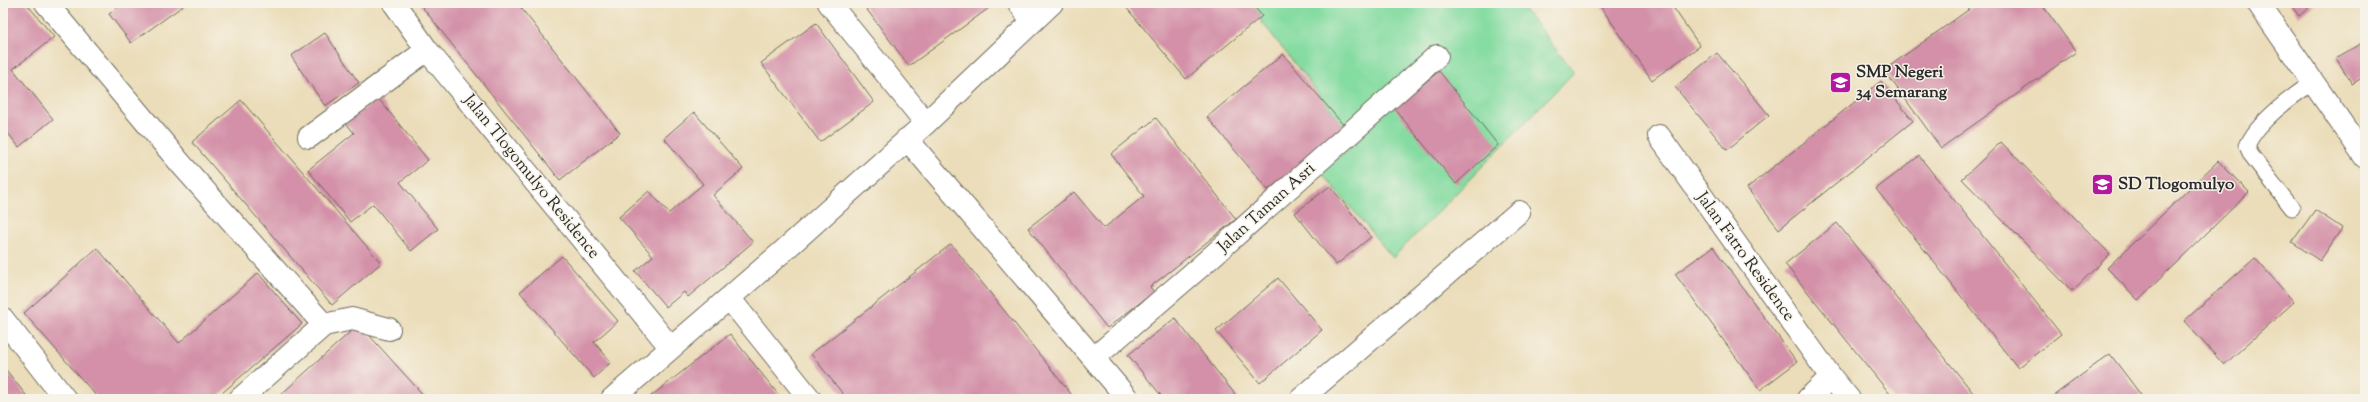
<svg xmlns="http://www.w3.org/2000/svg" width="2368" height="402" font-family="'Sorts Mill Goudy',serif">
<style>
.green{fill:#84dca1;stroke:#588466}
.building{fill:#d390a8}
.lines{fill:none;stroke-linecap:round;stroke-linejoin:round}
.service-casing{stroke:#6e695d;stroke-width:17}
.minor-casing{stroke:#6e695d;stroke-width:24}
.tertiary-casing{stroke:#6e695d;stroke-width:24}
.service{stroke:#fff;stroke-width:15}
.minor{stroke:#fff;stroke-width:22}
.tertiary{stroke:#fff;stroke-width:22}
.labels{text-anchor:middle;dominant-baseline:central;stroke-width:3;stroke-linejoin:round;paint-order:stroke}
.poi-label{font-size:17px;font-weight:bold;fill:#2b2b2b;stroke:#f7f3e8;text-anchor:start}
.street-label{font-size:17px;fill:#2b2b2b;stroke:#f7f3e8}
</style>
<rect width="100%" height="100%" fill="#f7f3e8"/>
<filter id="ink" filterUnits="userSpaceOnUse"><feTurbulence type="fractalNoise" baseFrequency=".025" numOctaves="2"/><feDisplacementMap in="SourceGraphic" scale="8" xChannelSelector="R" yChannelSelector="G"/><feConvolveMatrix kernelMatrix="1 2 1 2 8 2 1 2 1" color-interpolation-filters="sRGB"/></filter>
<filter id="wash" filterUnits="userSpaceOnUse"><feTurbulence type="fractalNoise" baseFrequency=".012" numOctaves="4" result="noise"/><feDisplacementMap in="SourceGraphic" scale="16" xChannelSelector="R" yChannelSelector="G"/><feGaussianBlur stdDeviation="0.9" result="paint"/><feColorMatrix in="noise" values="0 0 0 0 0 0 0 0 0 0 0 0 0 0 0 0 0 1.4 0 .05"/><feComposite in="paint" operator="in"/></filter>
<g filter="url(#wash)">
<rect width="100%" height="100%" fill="#ebddb9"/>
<path class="green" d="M1247,3H1519L1574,72L1393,258L1320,171L1357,143Z"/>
<g id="blocks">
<path class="building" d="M3,3H26L54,37L13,69L53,119L19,147L3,127Z
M113,3H187L131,43L109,14L117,8Z
M419,3H517L620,133L560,180Z
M862,3H996L909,66Z
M1129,3H1251L1262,16L1186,79L1125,6Z
M1598,3H1670L1700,46L1652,80Z
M1978,3H2041L2076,52L1941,148L1884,70Z
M2289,3H2315L2299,16Z
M816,23L874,102L820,142L761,63Z
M325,33L359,83L325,106L291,56Z
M2365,41V76L2352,84L2336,58Z
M1717,53L1769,115L1727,150L1675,87Z
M1283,54L1345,127L1268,190L1207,117Z
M1439,71L1498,145L1456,184L1394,108Z
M1881,81L1913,121L1779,229L1747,188Z
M378,98L428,160L400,182L438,229L411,251L373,204L350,222L308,170L354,133L346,123Z
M241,100L381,263L332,305L192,142Z
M694,112L743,169L713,195L753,242L688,297L684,292L666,307L635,271L653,256L619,217L649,191L669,213L703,184L664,138Z
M1156,118L1236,219L1150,287L1154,292L1107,328L1028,228L1074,192L1104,228L1144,196L1111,154Z
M2001,142L2110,254L2072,291L1962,179Z
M1919,156L2061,334L2018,368L1876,189Z
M2218,161L2249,192L2138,300L2107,268Z
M1330,186L1371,237L1336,265L1295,213Z
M2315,210L2342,228L2320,261L2292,242Z
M1837,223L1978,399H1894L1785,264Z
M951,244L1075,399H967L965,397L962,399H847L811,354Z
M1713,247L1797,362L1760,390L1675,274Z
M97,248L179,343L258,273L302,324L215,399H99L24,313Z
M562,256L618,321L594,342L611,362L594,378L520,292Z
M2255,258L2294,302L2224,365L2184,321Z
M1278,278L1322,330L1260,383L1216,331Z
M1175,318L1207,359L1239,399H1164L1128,355Z
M359,324L425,397L422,399H276Z
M730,334L782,399H651L650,397Z
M2110,354L2141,395L2136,399H2049Z
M3,366L29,399H3Z"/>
</g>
</g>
<g filter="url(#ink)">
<use href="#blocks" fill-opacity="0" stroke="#6e695d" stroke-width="1"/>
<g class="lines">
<defs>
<path id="service" d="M2292,208L2251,155L2247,146C2257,122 2292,96 2314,82"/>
<path id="minor" d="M46,3L181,164L324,325
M394,3L427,50L671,348
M829,3L926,123
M1019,3L1032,21
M1659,136L1831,377
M309,137L427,50
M907,139L1128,399
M729,298L810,399
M3,319L65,399
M1094,358L1201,266L1437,56
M240,399L324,325L352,319L389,329
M612,399L781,253L926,123L1052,3
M1301,399L1519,212
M1808,399L1831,377L1849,399"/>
<path id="tertiary" d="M2258,3L2365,157"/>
</defs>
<use href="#service" class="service-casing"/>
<use href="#minor" class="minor-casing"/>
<use href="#tertiary" class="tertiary-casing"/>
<use href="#service" class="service"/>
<use href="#minor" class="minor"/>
<use href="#tertiary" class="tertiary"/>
</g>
</g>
<defs>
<symbol id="school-square" viewBox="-11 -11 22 22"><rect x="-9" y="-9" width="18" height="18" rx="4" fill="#b5179e" stroke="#f7f3e8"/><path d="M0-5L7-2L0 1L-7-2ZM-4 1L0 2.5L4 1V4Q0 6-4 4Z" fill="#fff"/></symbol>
</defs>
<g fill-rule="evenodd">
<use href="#school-square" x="1828" y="70" width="25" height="25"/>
<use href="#school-square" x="2090" y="172" width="25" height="25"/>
</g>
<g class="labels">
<g class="poi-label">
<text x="1856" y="73">SMP Negeri<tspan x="1856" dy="20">34 Semarang</tspan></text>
<text x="2118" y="185">SD Tlogomulyo</text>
</g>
<g class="street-label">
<text transform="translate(531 177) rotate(51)">Jalan Tlogomulyo Residence</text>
<text transform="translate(1267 208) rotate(-42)">Jalan Taman Asri</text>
<text transform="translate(1745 257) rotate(54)">Jalan Fatro Residence</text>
</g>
</g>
<rect width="2368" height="402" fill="none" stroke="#f7f3e8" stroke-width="16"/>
</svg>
